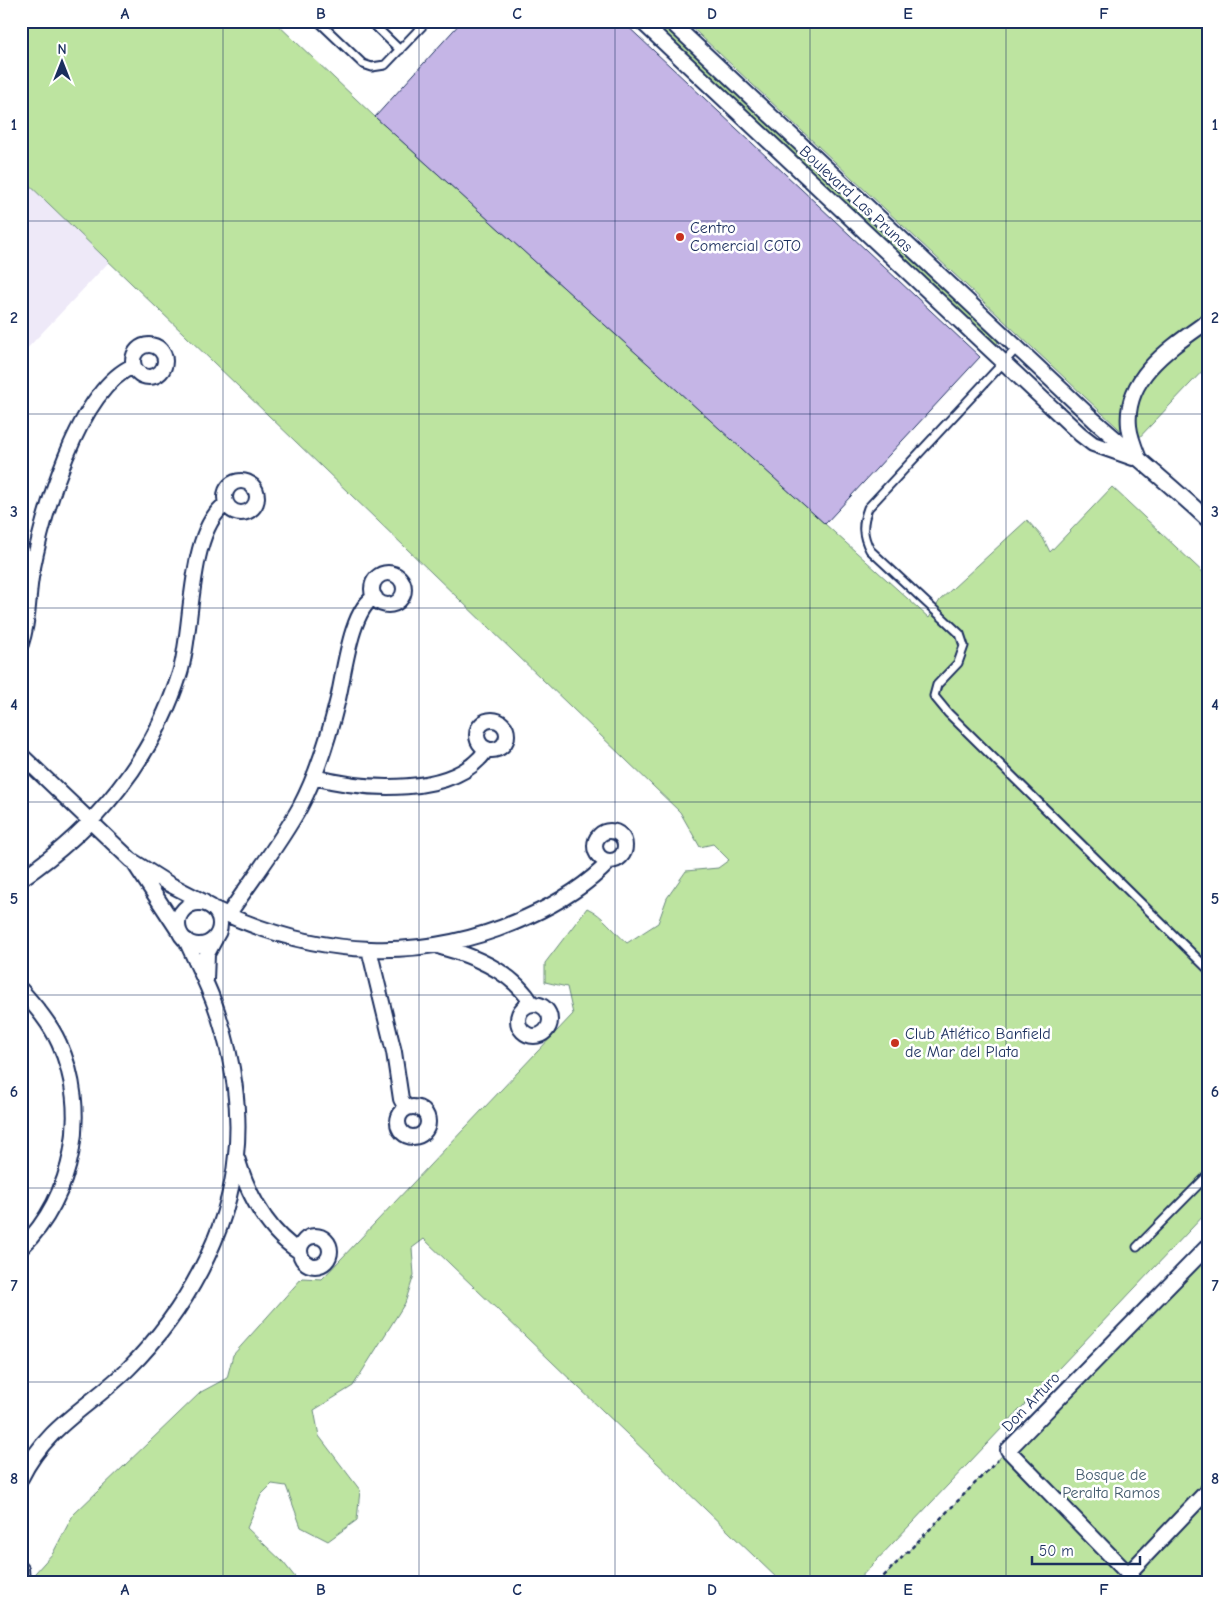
<svg xmlns="http://www.w3.org/2000/svg" width="1229" height="1603" font-family="'Comic Neue',sans-serif">
<style>
.built{fill:#eee9f8}
.green{fill:#bde4a0;stroke:#6c8a7f}
.building{fill:#c5b5e6;stroke:#1b2f5e}
.lines{fill:none;stroke-linecap:round;stroke-linejoin:round}
.service-casing{stroke:#1b2f5e;stroke-width:11}
.minor-casing{stroke:#1b2f5e;stroke-width:18}
.path{stroke:#1b2f5e;stroke-width:2.5;stroke-dasharray:4 4;stroke-linecap:butt}
.service{stroke:#fff;stroke-width:7}
.minor{stroke:#fff;stroke-width:14}
.grid{fill:none;stroke:#1b2f5e;stroke-width:1;stroke-opacity:0.55}
.poi-dot{fill:#c8321e;stroke:#fff;stroke-width:2}
.labels{text-anchor:middle;dominant-baseline:central;stroke-width:5;stroke-linejoin:round;paint-order:stroke}
.street-label{font-size:16px;fill:#1b2f5e;stroke:#fff}
.poi-label{font-size:16px;fill:#1b2f5e;stroke:#fff;text-anchor:start}
.park-label{font-size:16px;fill:#445c6e;stroke:#fff}
.neatline{fill:none;stroke:#1b2f5e;stroke-width:2}
.grid-label{font-size:16px;text-anchor:middle;font-weight:bold;fill:#1b2f5e}
</style>
<rect width="100%" height="100%" fill="#fff"/>
<filter id="ink" filterUnits="userSpaceOnUse"><feTurbulence type="fractalNoise" baseFrequency=".02" numOctaves="2"/><feDisplacementMap in="SourceGraphic" scale="10" xChannelSelector="R" yChannelSelector="G"/><feConvolveMatrix kernelMatrix="1 2 1 2 8 2 1 2 1" color-interpolation-filters="sRGB"/></filter>
<g filter="url(#ink)">
<path class="built" d="M21,177L109,262L21,355Z"/>
<path class="green" d="M21,21H274L375,117L929,618L940,600L1027,520L1043,538L1050,552L1112,487L1208,577V1211L856,1582H781L424,1239L412,1248L414,1275L405,1303L353,1386L314,1410L319,1436L360,1490L357,1520L328,1541L301,1527L286,1486L272,1484L261,1495L247,1528L283,1562L299,1582H27L53,1553L73,1515L201,1392L227,1378L233,1355L302,1278L322,1279L573,1014L567,987L545,982V963L587,908C603,915 614,932 627,943L658,923L667,898L686,871L718,868L729,860L713,844L700,847L680,812L21,177Z
M685,21H1208V365L1134,443Z
M665,29H669L997,338L998,343L995,345L663,32Z
M1208,1246V1582H878Z"/>
<path class="building" d="M462,21H622L980,357L825,524L375,117Z"/>
<g class="lines">
<defs>
<path id="service" d="M318,21L363,64L372,67L385,65L427,21
M370,21L400,50
M1017,348L868,508C862,524 862,535 870,550L960,634L964,646L958,663L937,685L934,696L948,713L1208,969
M1137,1247L1208,1175"/>
<path id="minor" d="M641,21L1080,434L1093,444L1133,458
M670,21L1094,420C1132,454 1171,485 1208,520
M133 361a16 16 0 1 1 32 0a16 16 0 1 1-32 0Z
M1139,459C1135,449 1130,437 1129,426C1124,376 1173,346 1208,321
M225 497a16 16 0 1 1 32 0a16 16 0 1 1-32 0Z
M21,548L30,573
M372 589a16 16 0 1 1 32 0a16 16 0 1 1-32 0Z
M21,644C30,617 27,597 32,572C43,516 77,391 133,366
M477 735a15 15 0 1 1 30 0a15 15 0 1 1-30 0Z
M21,755L131,860L169,884L204,902
M314,777C363,790 455,798 487,749
M595 846a15 15 0 1 1 30 0a15 15 0 1 1-30 0Z
M136,866L178,930
M21,879C96,828 153,759 180,673C194,628 187,531 226,504
M178 924a21 21 0 1 1 42 0a21 21 0 1 1-42 0Z
M215,909C316,958 425,964 527,917C558,903 586,886 609,862
M228,915C252,879 279,845 300,807C318,773 329,736 338,699C344,674 351,608 375,597
M441,947C474,956 514,973 532,1004
M369,949L394,1052L401,1099L406,1108
M206,980L207,954L215,939
M21,990C35,1006 50,1023 59,1043C90,1110 74,1197 21,1248
M518 1020a16 16 0 1 1 32 0a16 16 0 1 1-32 0Z
M398 1122a15 15 0 1 1 30 0a15 15 0 1 1-30 0Z
M237,1158C248,1194 267,1231 300,1252
M300 1251a15 15 0 1 1 30 0a15 15 0 1 1-30 0Z
M21,1478C48,1424 89,1408 129,1368C184,1313 229,1234 236,1155C241,1110 233,1060 219,1017C211,990 197,965 186,940
M21,1569L22,1582
M1128,1574L1208,1490
M1136,1582L1008,1450L1208,1246"/>
</defs>
<use href="#service" class="service-casing"/>
<use href="#minor" class="minor-casing"/>
<path class="path" d="M878,1582L998,1460"/>
<use href="#service" class="service"/>
<use href="#minor" class="minor"/>
</g>
</g>
<path class="grid" d="M223,21V1582M419,21V1582M615,21V1582M810,21V1582M1006,21V1582M21,221H1208M21,414H1208M21,608H1208M21,802H1208M21,995H1208M21,1188H1208M21,1382H1208"/>
<g class="poi-dot">
<circle cx="680" cy="237" r="5"/>
<circle cx="895" cy="1043" r="5"/>
</g>
<g class="labels">
<g class="street-label">
<text transform="translate(856 199) rotate(43)">Boulevard Las Prunas</text>
<text transform="translate(1031 1402) rotate(-46)">Don Arturo</text>
</g>
<g class="poi-label">
<text x="690" y="228">Centro<tspan x="690" dy="18">Comercial COTO</tspan></text>
<text x="905" y="1034">Club Atlético Banfield<tspan x="905" dy="18">de Mar del Plata</tspan></text>
</g>
<g class="park-label">
<text x="1111" y="1475">Bosque de<tspan x="1111" dy="18">Peralta Ramos</tspan></text>
</g>
</g>
<rect width="1229" height="1603" fill="none" stroke="#fff" stroke-width="55"/>
<g transform="translate(62 62)" stroke="#ffffff" stroke-width="4" paint-order="stroke">
<path d="M0-4L9 19L0 12L-9 19Z" fill="#1b2f5e"/>
<text y="-8" font-size="14" font-weight="bold" text-anchor="middle" fill="#1b2f5e">N</text>
</g>
<path d="M1032 1556v8h108v-8" fill="none" stroke="#1b2f5e" stroke-width="2.5"/>
<text x="1039" y="1556" font-size="15" fill="#1b2f5e" stroke="#ffffff" stroke-width="4" paint-order="stroke">50 m</text>
<rect x="28" y="28" width="1174" height="1548" class="neatline"/>
<g class="grid-label">
<text x="125" y="19">A</text>
<text x="321" y="19">B</text>
<text x="517" y="19">C</text>
<text x="712" y="19">D</text>
<text x="908" y="19">E</text>
<text x="1104" y="19">F</text>
<text x="14" y="130">1</text>
<text x="1215" y="130">1</text>
<text x="14" y="323">2</text>
<text x="1215" y="323">2</text>
<text x="14" y="517">3</text>
<text x="1215" y="517">3</text>
<text x="14" y="710">4</text>
<text x="1215" y="710">4</text>
<text x="14" y="904">5</text>
<text x="1215" y="904">5</text>
<text x="14" y="1097">6</text>
<text x="1215" y="1097">6</text>
<text x="14" y="1291">7</text>
<text x="1215" y="1291">7</text>
<text x="14" y="1484">8</text>
<text x="1215" y="1484">8</text>
<text x="125" y="1595">A</text>
<text x="321" y="1595">B</text>
<text x="517" y="1595">C</text>
<text x="712" y="1595">D</text>
<text x="908" y="1595">E</text>
<text x="1104" y="1595">F</text>
</g>
</svg>
